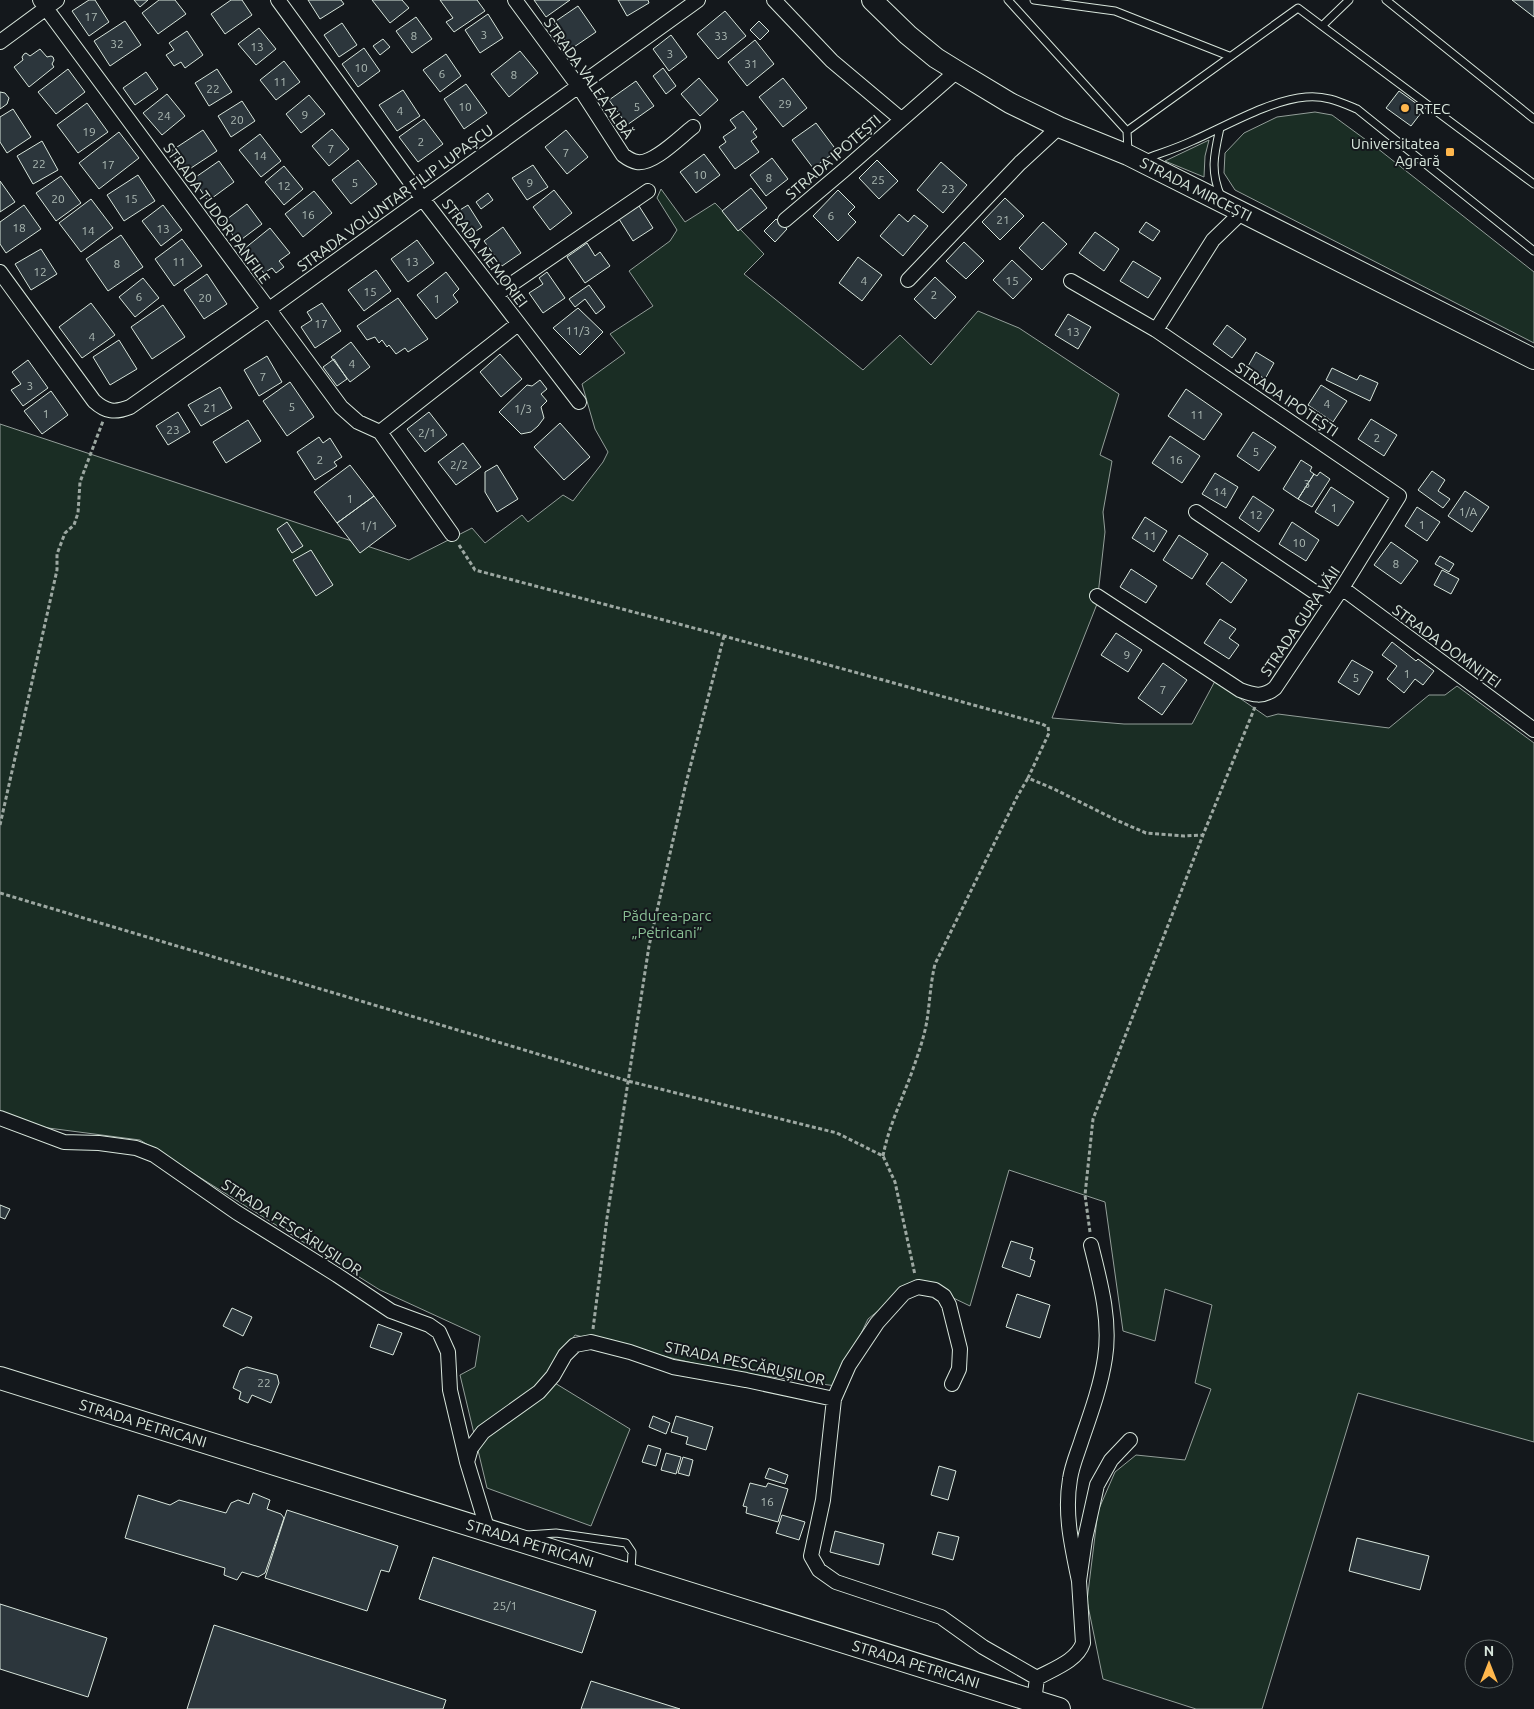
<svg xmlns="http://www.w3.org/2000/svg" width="1534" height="1709" font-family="Ubuntu,sans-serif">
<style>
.green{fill:#1a2d24;stroke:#939e99}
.building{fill:#2c363c;stroke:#d8e6dc}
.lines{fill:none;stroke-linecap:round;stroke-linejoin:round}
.service-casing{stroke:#d8e6dc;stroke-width:9}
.minor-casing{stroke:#d8e6dc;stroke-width:16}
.secondary-casing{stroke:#d8e6dc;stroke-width:22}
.primary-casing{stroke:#d8e6dc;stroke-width:24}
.path{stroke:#9da8a2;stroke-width:3;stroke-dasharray:4 2.5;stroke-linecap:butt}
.service{stroke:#14181c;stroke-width:7}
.minor{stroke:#14181c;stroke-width:14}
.secondary{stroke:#14181c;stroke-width:20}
.primary{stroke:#14181c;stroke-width:22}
.poi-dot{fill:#ffb74d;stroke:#14181c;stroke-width:2}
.labels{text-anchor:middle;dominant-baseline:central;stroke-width:4;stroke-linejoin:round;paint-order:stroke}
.number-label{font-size:12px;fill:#adbab4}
.street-label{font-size:15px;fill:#d8e6dc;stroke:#14181c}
.poi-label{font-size:15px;fill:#d8e6dc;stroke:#14181c;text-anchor:start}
.park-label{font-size:15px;fill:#8ac095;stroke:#14181c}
</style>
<rect width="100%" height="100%" fill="#14181c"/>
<path class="green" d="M1315,112L1332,115L1377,148L1534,272V343L1235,190L1224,173L1225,153L1244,133L1277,117Z
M1209,140L1205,156L1204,177L1165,161Z
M661,189L685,222L715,203L764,254L744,274L863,370L900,335L931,365L978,311L1019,328L1119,394L1100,455L1112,461L1103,512L1105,532L1097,604L1052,718L1124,724H1192L1215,681L1267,717L1278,714L1389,728L1429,695H1445L1457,686L1534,743V1442L1358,1393L1262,1709H1196L1103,1679L1087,1601L1098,1511L1115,1472L1136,1455L1185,1460L1211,1389L1195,1383L1212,1305L1165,1289L1155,1341L1123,1331L1105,1202L1009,1170L970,1306L916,1280L868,1319L836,1386L722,1370L575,1335L545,1377L630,1429L591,1526L487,1488L460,1375L475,1367L480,1336L380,1290L140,1140L33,1126L0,1113V424L409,560L472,528L485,543L522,515L528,522L563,495L573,501L603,462L608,452L595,429L582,384L625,353L610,334L653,306L629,271L670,241L677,230L657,198Z"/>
<path class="building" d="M89,0H95L109,22L89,36L72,11Z
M134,0H148L140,7Z
M159,0H175L186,14L158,34L142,13Z
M231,0H242L252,15L225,34L211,14Z
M308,0H341L344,4L320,19Z
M372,0H402L409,8L390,23Z
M440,0H477L485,11L454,32L446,22L453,18Z
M534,0H570L546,17Z
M618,0H648L649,3L627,16Z
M1512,0H1534V17Z
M578,6L596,32L571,49L553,23Z
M725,11L746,36L718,59L697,34Z
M488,14L503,38L480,53L465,30Z
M416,17L432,39L412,53L396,31Z
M125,21L141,45L110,66L94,41Z
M759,21L769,31L760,40L750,30Z
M342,23L357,45L339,57L324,35Z
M259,28L276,49L256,65L238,44Z
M187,31L203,55L185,68L181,62L174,66L166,55L174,50L169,43Z
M671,35L687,57L669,71L653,49Z
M383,39L390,47L380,55L373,46Z
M755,40L774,64L747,86L728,62Z
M364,48L380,71L358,87L342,64Z
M40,49L47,57L51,56L53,57L54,60L52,64L54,67L29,87L14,67L23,60L22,57L24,54L26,53L30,56Z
M520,51L538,73L509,97L491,74Z
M446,54L461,76L440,92L423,70Z
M284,61L300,82L276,100L260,80Z
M663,68L676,86L666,94L653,76Z
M68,69L85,92L56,114L38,92Z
M217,69L232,92L209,106L195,83Z
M146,72L158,89L135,105L123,88Z
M699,78L718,100L700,116L681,94Z
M783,78L807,108L783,127L759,97Z
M636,81L654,106L627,125L609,100Z
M466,84L487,113L464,129L444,99Z
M403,90L420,116L397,131L379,105Z
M1399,91L1424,109L1411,126L1386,108Z
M0,92L5,93L9,98L7,104L0,109Z
M167,94L185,116L162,135L143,113Z
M309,95L325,114L301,133L286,114Z
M242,101L255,121L231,137L218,116Z
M87,103L108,132L78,153L57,125Z
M13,109L31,137L7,153L0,142V117Z
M743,111L757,129L753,132L757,137L751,141L759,152L735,169L719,147L726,142L723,137L736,128L730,120Z
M424,119L443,144L418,162L399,137Z
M816,123L837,151L813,168L792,140Z
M332,129L349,149L329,166L312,146Z
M203,130L217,151L185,172L171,151Z
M566,130L588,157L567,174L545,147Z
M119,132L139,158L99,189L79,163Z
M260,134L281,161L261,177L239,150Z
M42,141L58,170L33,184L17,156Z
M704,154L720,175L696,193L680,172Z
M772,158L788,179L766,196L750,175Z
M358,160L377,184L351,204L332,180Z
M877,160L898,181L879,199L859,178Z
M219,161L234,182L208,201L193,179Z
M941,162L967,185L943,213L917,190Z
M533,165L548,187L527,200L512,178Z
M284,166L303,189L284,205L265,182Z
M138,175L155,201L124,221L107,195Z
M61,176L81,203L56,221L36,193Z
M0,181L15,202L0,212Z
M751,188L767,208L738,231L722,211Z
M554,190L572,213L550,230L533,207Z
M838,190L855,207L848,214L856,222L838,241L813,216Z
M314,191L332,213L303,237L285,214Z
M488,193L493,200L481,209L476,202Z
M1005,198L1024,216L1000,240L982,222Z
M91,199L113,228L81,252L59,223Z
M247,204L262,224L238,242L223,222Z
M24,205L41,229L6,253L0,244V222Z
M163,205L182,230L161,246L142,221Z
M468,205L482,227L470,235L455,213Z
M639,206L653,228L633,241L619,219Z
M899,214L908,222L914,215L928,226L903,256L880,236Z
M776,219L787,229L775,242L764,231Z
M1043,222L1067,244L1042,270L1019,248Z
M1146,222L1160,231L1153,241L1139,232Z
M503,227L521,253L502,266L484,241Z
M270,228L290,253L279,261L284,267L276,273L272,268L264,273L244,249Z
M1095,232L1119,249L1104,271L1079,253Z
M121,235L143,267L108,291L86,259Z
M182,239L202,266L174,286L155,259Z
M417,240L434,263L408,282L391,259Z
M964,242L984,261L966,279L946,261Z
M587,243L595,256L600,252L610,266L585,283L567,257Z
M41,249L57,274L31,290L15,264Z
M858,257L882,275L862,301L839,283Z
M1012,260L1032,279L1013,299L993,280Z
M1133,261L1161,278L1148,298L1120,281Z
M376,270L391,291L364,311L348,290Z
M446,272L459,289L453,295L458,302L436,319L417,295Z
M547,272L565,298L543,313L529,293L543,284L539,278Z
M207,274L227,304L204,319L184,290Z
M935,277L956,297L935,319L914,299Z
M143,278L159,298L135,317L119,297Z
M589,285L605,307L596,314L585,299L575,307L569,299Z
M398,298L428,339L408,352L405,348L396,354L389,345L387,347L382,340L379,343L375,337L367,340L357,326Z
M91,303L115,335L82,358L59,327Z
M322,303L341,331L315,348L301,327L312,320L307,312Z
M163,305L185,337L152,359L131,327Z
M578,308L603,332L580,355L553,328Z
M1068,314L1091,327L1078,349L1055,335Z
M1227,325L1246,339L1232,358L1213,344Z
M119,340L137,369L110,385L93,357Z
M351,342L370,367L350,382L331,357Z
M1256,352L1274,363L1265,379L1247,368Z
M500,354L522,379L501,397L480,372Z
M267,356L282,382L259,396L244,370Z
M334,359L347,379L337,386L323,367Z
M28,360L48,388L23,406L11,390L21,384L12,372Z
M1332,368L1357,380L1360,375L1378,383L1370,401L1326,380Z
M540,380L547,389L541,394L547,401L541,407L544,418L538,426L531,432L521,434L499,412L527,385L532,386Z
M290,382L314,417L287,436L263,401Z
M1321,385L1347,401L1333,422L1308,405Z
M220,387L232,408L201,426L188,405Z
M1186,389L1222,414L1204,440L1168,416Z
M51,391L68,415L42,434L24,411Z
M178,412L190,432L168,445L156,426Z
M429,412L447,435L425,452L407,429Z
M1371,419L1397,435L1384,456L1358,439Z
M248,420L261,441L226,463L213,442Z
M560,423L590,457L564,480L534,447Z
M1253,432L1276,447L1259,471L1237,456Z
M1170,436L1200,456L1182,483L1152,463Z
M319,437L323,443L330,438L342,457L334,462L337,466L315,480L297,452Z
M463,443L481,467L456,485L438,462Z
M1301,460L1312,467L1310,471L1314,474L1298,499L1283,489Z
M350,465L374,496L337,523L314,492Z
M497,465L518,499L497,512L485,492V472Z
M1432,471L1445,480L1438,491L1450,499L1443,508L1418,490Z
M1320,472L1330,479L1312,507L1298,499L1314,474L1317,476Z
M1215,473L1238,487L1226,508L1202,494Z
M1331,487L1354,502L1338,526L1315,512Z
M1465,491L1489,507L1472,532L1448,516Z
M374,496L396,526L360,553L337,523Z
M1253,496L1274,510L1259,532L1239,518Z
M1417,507L1440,522L1427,541L1405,526Z
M1145,517L1167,531L1154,552L1132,538Z
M287,522L303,546L292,553L277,529Z
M1292,522L1319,540L1306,561L1279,544Z
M1179,535L1208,554L1192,579L1163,560Z
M1391,542L1418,561L1401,584L1374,565Z
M311,550L333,585L316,596L293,560Z
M1440,556L1454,564L1449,572L1435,564Z
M1222,562L1247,580L1231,603L1206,584Z
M1131,569L1157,586L1146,603L1120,587Z
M1442,570L1459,579L1451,594L1434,585Z
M1220,619L1236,629L1229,638L1239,645L1229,659L1204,643Z
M1116,633L1142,650L1128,672L1101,655Z
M1392,642L1416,661L1418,659L1434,671L1423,685L1415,679L1404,693L1387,679L1397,666L1382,655Z
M1352,660L1373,672L1359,695L1338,682Z
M1163,663L1187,680L1162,715L1138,698Z
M0,1205L10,1209L5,1219L0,1217Z
M1011,1241L1033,1248L1030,1259L1035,1261L1030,1277L1002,1267Z
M1017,1294L1050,1305L1040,1338L1006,1327Z
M232,1308L252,1317L243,1336L223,1326Z
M378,1324L402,1333L393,1355L370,1347Z
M247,1367L277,1375L279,1383L271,1403L252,1395L248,1403L239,1399L241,1392L233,1388L240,1370Z
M653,1416L670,1423L666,1434L649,1427Z
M676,1416L713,1427L706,1450L686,1444L688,1437L671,1432Z
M648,1445L661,1449L656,1466L642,1462Z
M666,1453L681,1457L676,1474L661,1470Z
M683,1457L693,1460L689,1476L678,1473Z
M939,1466L956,1471L948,1500L931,1495Z
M769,1468L788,1475L785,1484L765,1478Z
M750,1483L766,1487L768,1483L788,1489L778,1522L746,1513L747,1507L743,1506Z
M253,1493L270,1500L267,1509L281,1514L284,1518L265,1573L258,1577L242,1572L237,1580L224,1575L225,1568L125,1538L138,1495L170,1505L179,1500L226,1513L231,1503L238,1500L249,1504Z
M287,1510L398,1546L389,1572L381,1570L367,1611L265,1578Z
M782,1515L805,1522L799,1540L776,1533Z
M835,1531L884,1544L879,1565L830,1552Z
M938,1532L959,1537L953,1560L932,1554Z
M1357,1538L1429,1556L1420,1590L1349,1571Z
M433,1557L596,1611L582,1653L419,1599Z
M0,1604L107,1638L88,1697L0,1669Z
M214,1625L446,1700L443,1709H187Z
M591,1681L680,1709H581Z"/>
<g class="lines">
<defs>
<path id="service" d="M1008,0L1127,131
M1034,0L1115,11L1229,56
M1386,0L1534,119
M1322,26L1534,184
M1220,128C1214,155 1210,171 1221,197
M1128,152L1127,131L1298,8L1322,26L1349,0
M1145,159C1161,153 1177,148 1192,141C1226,126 1270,100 1306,97C1325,95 1340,102 1357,109L1534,251
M527,1535L556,1533L626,1543L632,1552L631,1571"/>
<path id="minor" d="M40,0L341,407L358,422L380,432L452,534
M278,0L422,198L579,402
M515,0L579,87L623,155C627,158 631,161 637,162C653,165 680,137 693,127
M774,0L832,61L901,119
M0,42L57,0
M785,220L843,171L957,71
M0,272L94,401C106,412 115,413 130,407L268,310L698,0
M908,280L1020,163L1059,127
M1071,281L1156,330L1399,496L1342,588L1275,688C1263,698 1253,695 1240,690L1097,596
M497,294L648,191
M1156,330L1213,240L1242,212
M380,432L518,324
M1196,512L1331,603
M1342,588L1534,730
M0,1118L64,1142L99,1143L136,1148L154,1155L236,1212L337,1275L391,1311L429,1325L439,1332L448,1352L450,1390L467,1462
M952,1384L959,1369L960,1349L949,1305L944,1296L935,1290L918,1287L904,1293L877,1323L849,1365L834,1399L823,1500L811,1556L819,1570L836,1582L941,1617L983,1647L1037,1678
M488,1531L467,1462L471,1448L483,1432L539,1392L553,1376L565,1355L575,1345L591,1342L630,1352L673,1367L746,1380L834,1399
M1079,1581C1072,1547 1064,1514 1070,1479C1072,1465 1078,1452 1082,1439C1091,1413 1101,1385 1105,1358C1111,1320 1100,1281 1091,1245
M1034,1701L1037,1678C1053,1669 1077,1661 1083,1643L1079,1581L1085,1539L1097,1485L1111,1460L1130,1440"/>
<path id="secondary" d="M872,0L908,35L936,58L957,71L1010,103L1059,127L1128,155L1534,359"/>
<path id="primary" d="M0,1378L1059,1709"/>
</defs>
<use href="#service" class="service-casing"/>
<use href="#minor" class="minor-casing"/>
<use href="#secondary" class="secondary-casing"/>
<use href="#primary" class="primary-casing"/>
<path class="path" d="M459,545L475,570L724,636L1042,724L1048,727L1049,733L1028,778L1054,789L1116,820L1146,833L1184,836L1203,835
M0,825L57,570V554L65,533L74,525L78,513L80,482L103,421
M0,893L628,1081L837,1133L883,1156L895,1182L915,1275
M883,1156C889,1124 904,1096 914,1066C920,1049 926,1031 928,1013C930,997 931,981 935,964L1017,797L1028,778
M1090,1232L1085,1195L1093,1119L1203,835L1255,707
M593,1329L607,1218L649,946L686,783L724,636"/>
<use href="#service" class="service"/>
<use href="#minor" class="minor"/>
<use href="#secondary" class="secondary"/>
<use href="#primary" class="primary"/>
</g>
<g class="poi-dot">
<circle cx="1405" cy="108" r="5"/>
<rect x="1445" y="147" width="10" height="10" rx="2.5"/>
</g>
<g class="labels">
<g class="number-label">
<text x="91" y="16">17</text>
<text x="484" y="34">3</text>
<text x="414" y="35">8</text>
<text x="721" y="35">33</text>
<text x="117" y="43">32</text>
<text x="257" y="46">13</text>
<text x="670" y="53">3</text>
<text x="751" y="63">31</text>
<text x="361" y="67">10</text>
<text x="442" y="73">6</text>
<text x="514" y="74">8</text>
<text x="280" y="81">11</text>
<text x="213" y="88">22</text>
<text x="785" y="103">29</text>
<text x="465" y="106">10</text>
<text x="637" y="106">5</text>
<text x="400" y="110">4</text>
<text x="305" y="114">9</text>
<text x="164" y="115">24</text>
<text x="237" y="119">20</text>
<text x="89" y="131">19</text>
<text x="421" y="141">2</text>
<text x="331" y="148">7</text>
<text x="566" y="152">7</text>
<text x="260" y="155">14</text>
<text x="39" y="163">22</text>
<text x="108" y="164">17</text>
<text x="700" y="174">10</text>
<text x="769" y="177">8</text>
<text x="878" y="179">25</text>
<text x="355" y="182">5</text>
<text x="530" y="182">9</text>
<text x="284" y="185">12</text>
<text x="948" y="188">23</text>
<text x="58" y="198">20</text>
<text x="131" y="198">15</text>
<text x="308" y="214">16</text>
<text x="831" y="215">6</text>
<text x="1003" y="219">21</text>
<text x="19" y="227">18</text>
<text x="163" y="228">13</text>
<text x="88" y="230">14</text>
<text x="179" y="261">11</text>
<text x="412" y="261">13</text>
<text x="117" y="263">8</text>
<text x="40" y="271">12</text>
<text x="864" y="280">4</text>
<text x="1012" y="280">15</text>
<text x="370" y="291">15</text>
<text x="934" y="294">2</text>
<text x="139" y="296">6</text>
<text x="205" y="297">20</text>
<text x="437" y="298">1</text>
<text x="321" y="323">17</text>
<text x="578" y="330">11/3</text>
<text x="1073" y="331">13</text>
<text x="92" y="336">4</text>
<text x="352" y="363">4</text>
<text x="263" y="376">7</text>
<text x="30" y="385">3</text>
<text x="1327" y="403">4</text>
<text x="292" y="406">5</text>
<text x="210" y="407">21</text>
<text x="523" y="408">1/3</text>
<text x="46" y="413">1</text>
<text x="1197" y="414">11</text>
<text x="173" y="429">23</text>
<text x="427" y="432">2/1</text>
<text x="1377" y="437">2</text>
<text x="1256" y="451">5</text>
<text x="320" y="459">2</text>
<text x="1176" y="459">16</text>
<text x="459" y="464">2/2</text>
<text x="1307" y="483">3</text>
<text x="1220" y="491">14</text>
<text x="350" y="498">1</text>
<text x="1334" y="507">1</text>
<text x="1468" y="511">1/A</text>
<text x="1256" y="514">12</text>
<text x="1422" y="524">1</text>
<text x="369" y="525">1/1</text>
<text x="1150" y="535">11</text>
<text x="1299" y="542">10</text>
<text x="1396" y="563">8</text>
<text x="1127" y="654">9</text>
<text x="1407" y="673">1</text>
<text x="1356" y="677">5</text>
<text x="1163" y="689">7</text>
<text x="264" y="1382">22</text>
<text x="767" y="1501">16</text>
<text x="505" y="1605">25/1</text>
</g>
<g class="street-label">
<text transform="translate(589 78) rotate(55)">STRADA VALEA ALBĂ</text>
<text transform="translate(833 157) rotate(-41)">STRADA IPOTEȘTI</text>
<text transform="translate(1196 189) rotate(27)">STRADA MIRCEȘTI</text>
<text transform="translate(395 198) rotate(-36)">STRADA VOLUNTAR FILIP LUPAȘCU</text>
<text transform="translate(217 213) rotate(54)">STRADA TUDOR PANFILE</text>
<text transform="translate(485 253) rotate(53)">STRADA MEMORIEI</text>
<text transform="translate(1287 399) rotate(34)">STRADA IPOTEȘTI</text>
<text transform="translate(1300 621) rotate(-56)">STRADA GURA VĂII</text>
<text transform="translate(1447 646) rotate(36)">STRADA DOMNIȚEI</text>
<text transform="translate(292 1227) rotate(33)">STRADA PESCĂRUȘILOR</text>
<text transform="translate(745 1363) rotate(12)">STRADA PESCĂRUȘILOR</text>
<text transform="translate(143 1423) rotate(17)">STRADA PETRICANI</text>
<text transform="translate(530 1543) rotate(17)">STRADA PETRICANI</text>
<text transform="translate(916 1664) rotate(17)">STRADA PETRICANI</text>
</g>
<g class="poi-label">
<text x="1415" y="108">RTEC</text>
<text x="1440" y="143" text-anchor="end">Universitatea<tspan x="1440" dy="17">Agrară</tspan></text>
</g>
<g class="park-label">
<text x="667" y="915">Pădurea-parc<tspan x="667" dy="17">„Petricani”</tspan></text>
</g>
</g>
<g transform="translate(1489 1664)"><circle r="24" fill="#14181c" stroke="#626a69"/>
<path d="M0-4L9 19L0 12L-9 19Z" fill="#ffb74d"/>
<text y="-8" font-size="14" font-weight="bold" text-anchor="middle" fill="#d8e6dc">N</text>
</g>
</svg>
